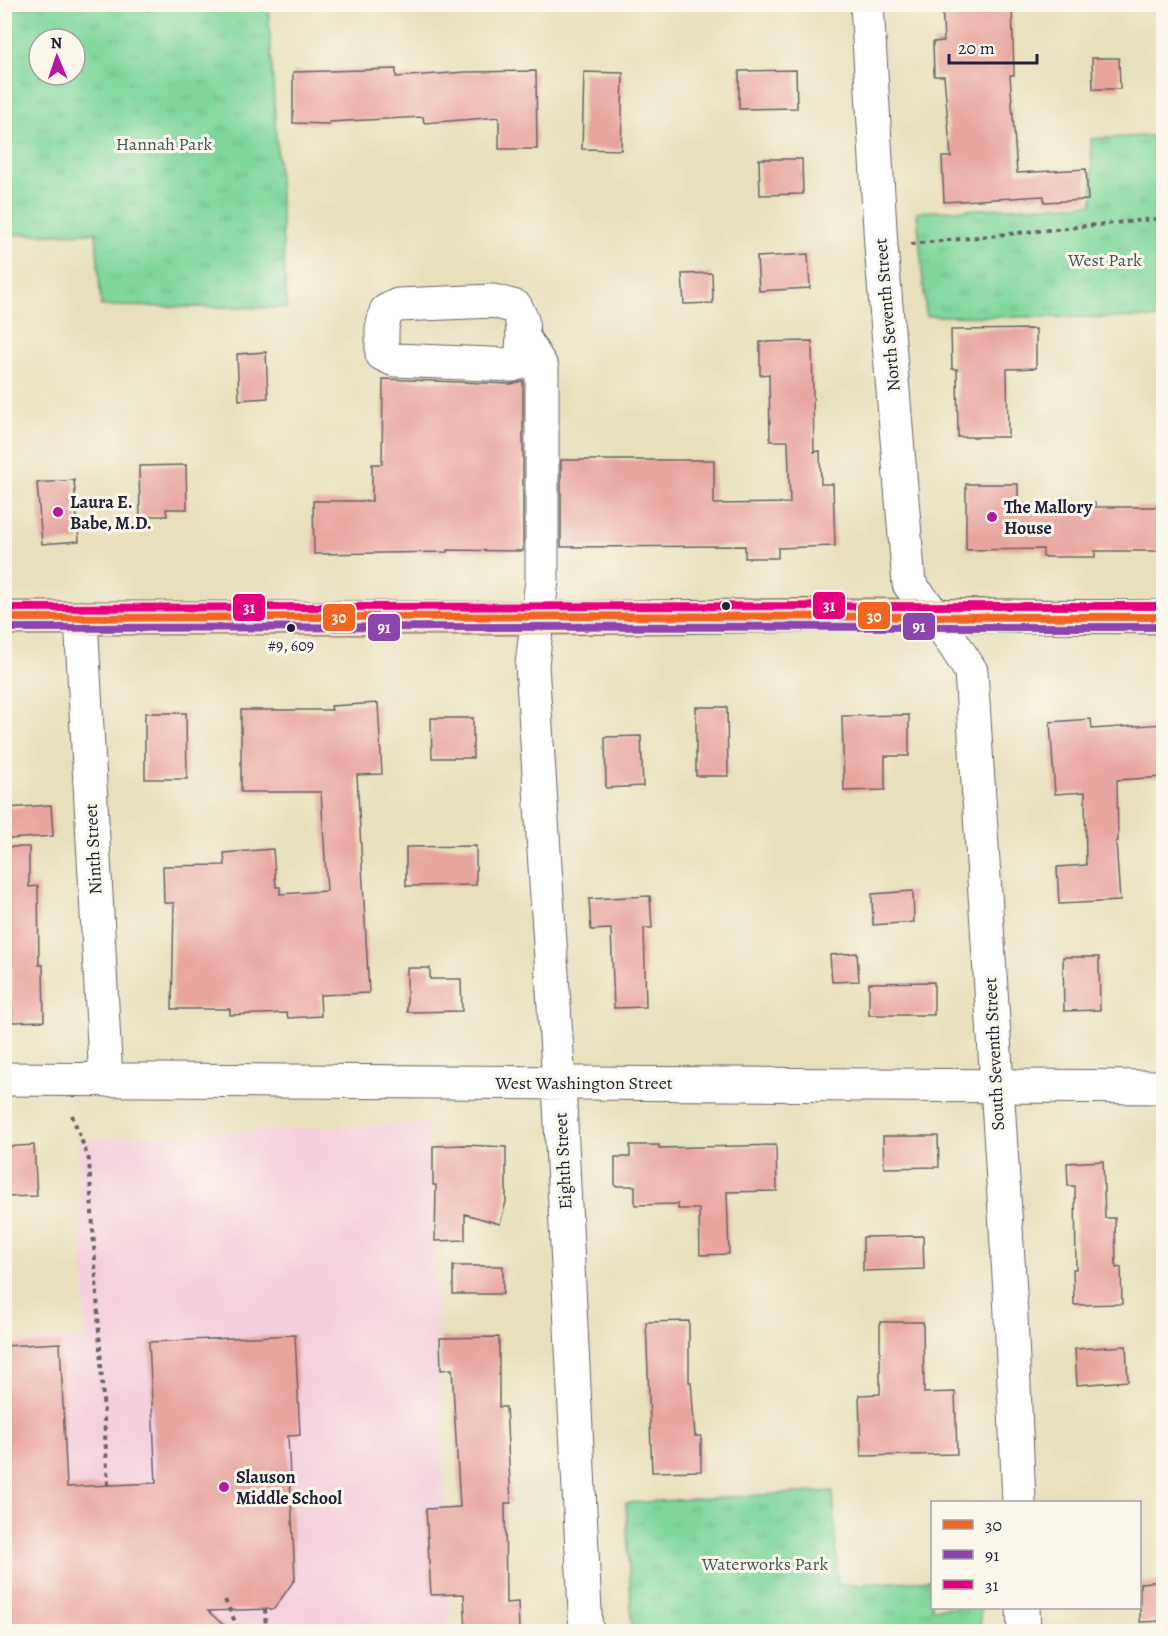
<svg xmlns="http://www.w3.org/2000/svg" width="1168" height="1636" font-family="Alegreya,serif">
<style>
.built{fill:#f4cfdd}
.park{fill:url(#park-tufts);stroke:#507c6c;stroke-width:1.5;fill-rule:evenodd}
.building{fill:#e8a49f}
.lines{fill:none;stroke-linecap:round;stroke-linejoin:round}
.minor-casing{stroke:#676468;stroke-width:35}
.major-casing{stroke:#676468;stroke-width:35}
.path{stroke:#676468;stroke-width:4;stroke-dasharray:4.5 4.5;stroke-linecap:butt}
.minor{stroke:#fff;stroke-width:33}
.major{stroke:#f9bc8b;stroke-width:33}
.bus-1-casing{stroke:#fbf7ec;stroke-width:12}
.bus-2-casing{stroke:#fbf7ec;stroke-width:12}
.bus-3-casing{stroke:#fbf7ec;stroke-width:12}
.bus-1{stroke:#f26522;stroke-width:8}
.bus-2{stroke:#8e44ad;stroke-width:8}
.bus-3{stroke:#e5007d;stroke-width:8}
.poi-dot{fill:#b5179e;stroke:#fbf7ec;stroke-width:2}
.bus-dot{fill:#22223b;stroke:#fbf7ec;stroke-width:2}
.labels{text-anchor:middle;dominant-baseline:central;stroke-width:6;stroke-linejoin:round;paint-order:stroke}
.bus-label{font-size:16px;fill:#22223b;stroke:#fbf7ec}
.park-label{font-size:18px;fill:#3e5858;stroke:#fbf7ec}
.street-label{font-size:18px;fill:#22223b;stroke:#fbf7ec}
.poi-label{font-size:18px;font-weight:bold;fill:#22223b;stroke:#fbf7ec;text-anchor:start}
.line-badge{stroke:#fbf7ec;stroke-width:2}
.badge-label{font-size:16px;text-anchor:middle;font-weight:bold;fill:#fff}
</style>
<defs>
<pattern id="park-tufts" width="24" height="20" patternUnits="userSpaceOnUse" patternTransform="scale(1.5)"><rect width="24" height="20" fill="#7fd79c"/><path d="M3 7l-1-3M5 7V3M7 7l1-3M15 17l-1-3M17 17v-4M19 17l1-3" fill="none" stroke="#6db887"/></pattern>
</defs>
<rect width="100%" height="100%" fill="#fbf7ec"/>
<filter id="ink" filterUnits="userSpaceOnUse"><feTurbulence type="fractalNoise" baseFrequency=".0167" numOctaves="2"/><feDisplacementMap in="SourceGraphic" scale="12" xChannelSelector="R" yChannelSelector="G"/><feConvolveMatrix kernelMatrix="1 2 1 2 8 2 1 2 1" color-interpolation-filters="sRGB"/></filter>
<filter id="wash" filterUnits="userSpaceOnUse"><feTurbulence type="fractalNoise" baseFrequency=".008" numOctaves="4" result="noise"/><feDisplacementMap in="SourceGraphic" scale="24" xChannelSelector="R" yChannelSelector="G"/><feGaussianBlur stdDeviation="1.35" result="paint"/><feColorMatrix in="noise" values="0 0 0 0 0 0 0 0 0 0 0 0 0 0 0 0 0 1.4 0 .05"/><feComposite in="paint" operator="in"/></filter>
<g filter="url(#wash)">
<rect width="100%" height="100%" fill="#e8e0bc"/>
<path class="built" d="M427,1123L450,1631H5L4,1342L86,1338L78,1139Z"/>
<path class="park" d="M43,4L268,5L287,308L101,306L96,233L5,235V8L29,7ZM39,39H75V75H39Z
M1163,135V318L926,316L917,212L1093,204L1091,139Z
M833,1491L838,1585L932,1580V1608H980L981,1631H632L626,1503Z"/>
<g id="blocks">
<path class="building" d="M942,4H1012L1014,75H1010L1017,173L1086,169L1088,200L1044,202V196L944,202L942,157H951L944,76H934L933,42L944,41Z
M1092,58H1119L1120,89H1093Z
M396,69V77L466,72L536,71L537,149H499V117L424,123L423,117L329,122V124L293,123V72Z
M796,70L797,108L739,109V71Z
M584,72L623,73L621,150L582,149Z
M759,159H802L803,194L760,195Z
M808,254L810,288L759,291L757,257Z
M712,273L713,303L684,304L682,274Z
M1036,329V368L1007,369L1008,437H958L957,369H952L951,330Z
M812,341L814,452L820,451L821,484H833L835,546L778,548V558H745V546L561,547V460H714V504L790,503L788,441H770L769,374L760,375V342Z
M266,352L268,398L239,400L237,354Z
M383,379L511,384L523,381V551L447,550V552L314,554L313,501H372V464H382Z
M186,465L187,509H166L167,516H140L139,466Z
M74,480L79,541L42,544L37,483Z
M966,484H1018V504L1095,503V507H1164V551H1095V557H1043V549L966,550Z
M378,703L382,774L357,775L369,993L320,995L321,1016L288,1018L287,1013L230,1015V1009H172L174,903H164L163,866L225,865L224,853L273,849L276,887H280V894L327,891L321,792H241V710H332L331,706Z
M696,707H727L728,776H696Z
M145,713H186L187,779H145Z
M909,715V756H885V790L844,791L842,716Z
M431,718H473V758H432Z
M1091,719L1092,729L1164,724V777L1117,780L1118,841H1116L1120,901L1059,904L1057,867L1086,865L1085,792L1055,794L1050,722Z
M641,736L643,786L606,788L605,737Z
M51,805L53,836L9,839L7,808Z
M476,846V885L406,886V847Z
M4,847H29V887L38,886L39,965H43L44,1021L12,1022L11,953H4Z
M913,891L914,922L873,925L872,894Z
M650,896L652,928H644L646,1007L614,1008L611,929L591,930L589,899Z
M857,953L859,981L832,982L830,955Z
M1063,957H1099L1100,1010L1064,1011Z
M407,968H430V979H461L462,1011L407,1012Z
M934,982V1015H869V983Z
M883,1136H938L939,1167L884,1168Z
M34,1145L37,1196L6,1197L4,1147Z
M466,1145L506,1147V1202L500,1224L465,1214V1240L435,1241L436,1185H433V1146Z
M630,1145H659V1148L776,1145L777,1191L727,1192L729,1254L700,1255L699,1209H678V1204L635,1205V1186H615V1157H630Z
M1103,1161L1105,1218H1115L1116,1268L1121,1267L1122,1304L1074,1305L1073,1269H1076L1075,1186H1068L1067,1163Z
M923,1236L924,1269L863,1271V1237Z
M453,1266H503V1294H453Z
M689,1321V1382H691L695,1436H701V1471L652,1472L646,1322Z
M880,1322H923L924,1393L955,1392L957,1454L861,1456L859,1395L880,1394Z
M295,1335L300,1435L288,1436L295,1579L274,1609L208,1611L231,1632H4V1346L60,1343L67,1487L156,1483L149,1342Z
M499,1337V1407H506L511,1503H505L506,1603L518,1602L519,1632H466L464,1594L431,1595L426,1509L460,1507L452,1369L441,1370L440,1338Z
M1126,1346L1128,1381L1077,1385L1075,1349Z
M1164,1581V1621L1140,1622V1583Z"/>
</g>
</g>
<g filter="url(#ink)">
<use href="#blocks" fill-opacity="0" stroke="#676468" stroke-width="1.5"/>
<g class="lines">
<defs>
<path id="minor" d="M867,4L881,246L909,584L935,615L971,671L1010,1292L1019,1502
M523,337L521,362L512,365L395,360L382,354V329L386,311L398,305L493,301L516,307L522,320L523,337L542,368V580L532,665L559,1083L586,1632
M81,618L106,1080
M4,1079L1164,1087
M1023,1608L1024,1632"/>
<path id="major" d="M4,618H537L862,615L1164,617"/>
</defs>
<use href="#minor" class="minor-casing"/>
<use href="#major" class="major-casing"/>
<path class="path" d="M118,4L144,9L221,4
M911,244L1164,218
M72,1115L89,1160L108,1485
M225,1600L237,1626V1632
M265,1609L266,1632"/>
<use href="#minor" class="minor"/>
<use href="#major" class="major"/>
<defs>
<path id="bus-1" d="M4,618C391,618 777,614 1164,617"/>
<path id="bus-2" d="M4,628C391,628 777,625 1164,627"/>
<path id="bus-3" d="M4,608C391,608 777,604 1164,606"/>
</defs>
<use href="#bus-1" class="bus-1-casing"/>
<use href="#bus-2" class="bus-2-casing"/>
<use href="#bus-3" class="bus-3-casing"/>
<use href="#bus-1" class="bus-1"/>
<use href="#bus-2" class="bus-2"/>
<use href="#bus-3" class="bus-3"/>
</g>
</g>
<g class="poi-dot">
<circle cx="58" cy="512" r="6"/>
<circle cx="992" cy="517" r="6"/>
<circle cx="224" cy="1487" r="6"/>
</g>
<g class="bus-dot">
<circle cx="726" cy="606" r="5"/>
<circle cx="291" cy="628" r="5"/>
</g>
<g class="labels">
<g class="bus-label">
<text x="291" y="646">#9, 609</text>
</g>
<g class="park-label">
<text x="164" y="144">Hannah Park</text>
<text x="1105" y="260">West Park</text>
<text x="765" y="1564">Waterworks Park</text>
</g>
<g class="street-label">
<text transform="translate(887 315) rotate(-95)">North Seventh Street</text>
<text transform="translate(93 849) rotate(-93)">Ninth Street</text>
<text transform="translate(994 1054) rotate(-93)">South Seventh Street</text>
<text x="584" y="1083">West Washington Street</text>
<text transform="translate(563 1161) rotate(-93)">Eighth Street</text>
</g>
<g class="poi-label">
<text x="70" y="502">Laura E.<tspan x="70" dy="21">Babe, M.D.</tspan></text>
<text x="1004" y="507">The Mallory<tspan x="1004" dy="21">House</tspan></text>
<text x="236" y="1477">Slauson<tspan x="236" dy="21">Middle School</tspan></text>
</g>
</g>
<g class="line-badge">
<rect x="812" y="591" width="34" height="29" rx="6" fill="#e5007d"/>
<rect x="232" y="593" width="34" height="29" rx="6" fill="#e5007d"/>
<rect x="857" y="601" width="34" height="29" rx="6" fill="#f26522"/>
<rect x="322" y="603" width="34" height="29" rx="6" fill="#f26522"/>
<rect x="902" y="612" width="34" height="29" rx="6" fill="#8e44ad"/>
<rect x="367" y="613" width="34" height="29" rx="6" fill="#8e44ad"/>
</g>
<g class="badge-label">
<text x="829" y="611">31</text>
<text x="249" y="613">31</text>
<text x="874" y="622">30</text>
<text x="339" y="623">30</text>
<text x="919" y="632">91</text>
<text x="384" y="633">91</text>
</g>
<rect width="1168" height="1636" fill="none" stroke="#fbf7ec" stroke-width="24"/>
<rect x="931" y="1501" width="210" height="108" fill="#fbf7ec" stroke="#a4a2a5" stroke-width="1.5"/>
<rect x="943" y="1520" width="30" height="9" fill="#f26522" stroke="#a4a2a5" stroke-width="1.5"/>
<text x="985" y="1531" font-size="18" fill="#22223b">30</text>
<rect x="943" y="1550" width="30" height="9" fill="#8e44ad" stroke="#a4a2a5" stroke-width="1.5"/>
<text x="985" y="1561" font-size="18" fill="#22223b">91</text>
<rect x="943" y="1580" width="30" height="9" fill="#e5007d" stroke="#a4a2a5" stroke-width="1.5"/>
<text x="985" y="1591" font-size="18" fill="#22223b">31</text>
<g transform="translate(57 57) rotate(358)"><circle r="28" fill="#fbf7ec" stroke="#a4a2a5" stroke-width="1.5"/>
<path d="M0-4.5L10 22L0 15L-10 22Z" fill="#b5179e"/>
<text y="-9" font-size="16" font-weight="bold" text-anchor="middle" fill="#22223b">N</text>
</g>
<path d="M949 54v9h88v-9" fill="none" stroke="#22223b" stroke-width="3"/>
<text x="958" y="54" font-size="18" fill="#22223b" stroke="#fbf7ec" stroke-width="4.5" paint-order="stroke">20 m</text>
</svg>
